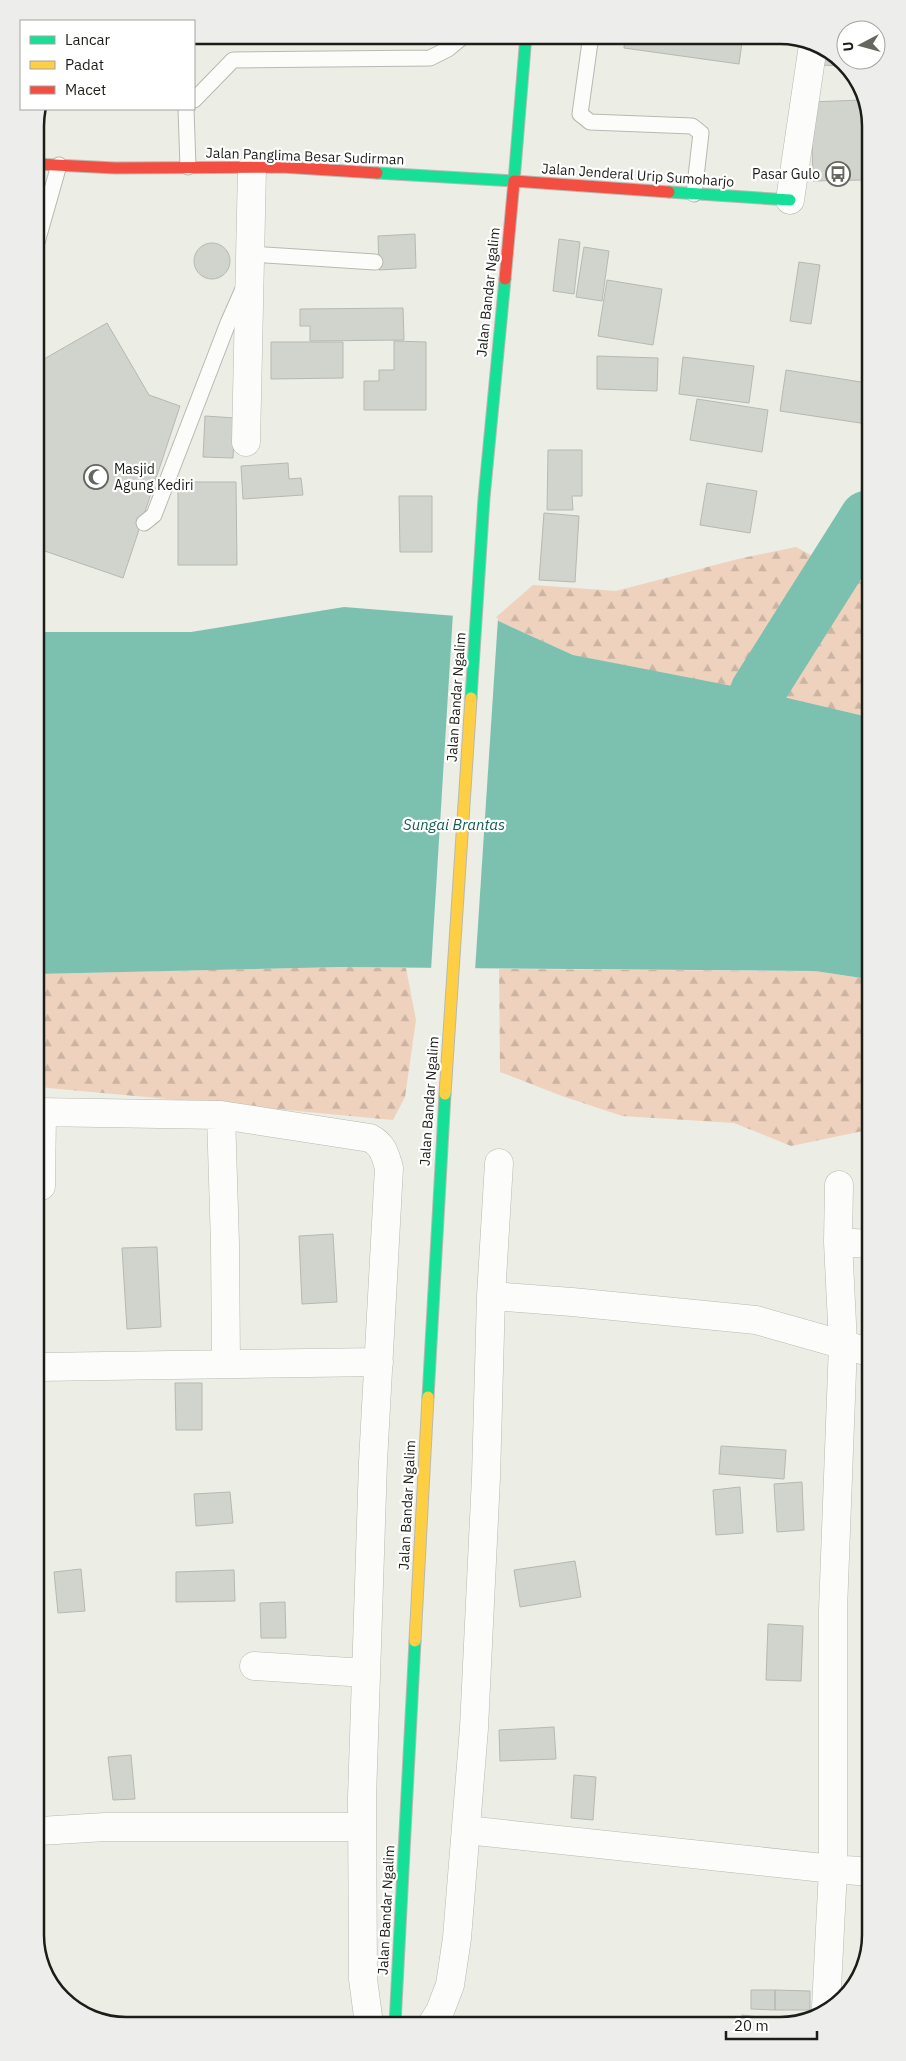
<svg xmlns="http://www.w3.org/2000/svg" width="906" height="2061" font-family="'IBM Plex Sans',sans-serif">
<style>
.forest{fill:url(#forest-firs)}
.water{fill:#7cc0b0}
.pier{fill:#ecede4}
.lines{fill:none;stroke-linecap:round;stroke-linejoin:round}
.river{stroke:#7cc0b0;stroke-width:55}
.building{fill:#d1d4cd;stroke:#b6b9b2}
.lane-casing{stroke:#b8b9b1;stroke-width:17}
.street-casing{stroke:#b8b9b1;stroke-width:29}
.fast-casing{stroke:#b8b9b1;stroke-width:13}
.slow-casing{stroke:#b8b9b1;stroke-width:13}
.jam-casing{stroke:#b8b9b1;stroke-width:13}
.lane{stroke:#fcfcfb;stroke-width:15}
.street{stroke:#fcfcfb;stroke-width:28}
.fast{stroke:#16e098;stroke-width:11}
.slow{stroke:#ffcf43;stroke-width:11}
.jam{stroke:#f24e42;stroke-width:11}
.labels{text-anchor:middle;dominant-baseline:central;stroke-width:4.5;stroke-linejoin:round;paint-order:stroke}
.street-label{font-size:14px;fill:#1c1d17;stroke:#fff}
.poi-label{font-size:14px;fill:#1c1d17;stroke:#fff;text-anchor:end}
.water-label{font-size:15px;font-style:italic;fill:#116053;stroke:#fff}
.rim{fill:none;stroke:#1c1d17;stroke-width:2.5}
</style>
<defs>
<pattern id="forest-firs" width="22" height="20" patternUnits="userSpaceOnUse" patternTransform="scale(1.25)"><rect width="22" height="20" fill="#efd2be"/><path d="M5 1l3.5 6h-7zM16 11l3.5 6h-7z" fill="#ccb4a3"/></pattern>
</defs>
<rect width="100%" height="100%" fill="#ecede4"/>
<path class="forest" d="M796,547L867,585L868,717L573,655L494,619L533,585L616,591L738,559Z
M341,967L406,968L416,1020L405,1097L393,1120L38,1087L37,974Z
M499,969L815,971L868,979L869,1127L863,1131L791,1146L734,1123L622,1116L562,1096L500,1072Z"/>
<path class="water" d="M344,607L494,619L573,655L758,691L868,717V979L815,971L341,967L37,974L36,632H191Z"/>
<path class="pier" d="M453,613L498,618L475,971L431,970Z"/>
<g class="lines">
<path class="river" d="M729,762L758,691L867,518"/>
</g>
<path class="building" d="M625,35H743L739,64L624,48Z
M821,48L835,54L844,66L820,65Z
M862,100L864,180L813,181L811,102Z
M415,234L416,268L379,270L378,236Z
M559,239L580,242L574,294L553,291Z
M194 261a18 18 0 1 1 36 0a18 18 0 1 1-36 0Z
M584,247L609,251L602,301L576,297Z
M799,262L820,265L811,324L790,321Z
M607,280L662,289L653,345L598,336Z
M403,308L404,340L310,341V326H300V309Z
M107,323L149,395L180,406L123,578L36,548V357L44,359Z
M394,341L426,342V410H364V381H379V370H394Z
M271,342H343V378L271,379Z
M597,356L658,358L657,391L597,389Z
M683,357L754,366L749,403L679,394Z
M786,370L867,383V424L780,411Z
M697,399L768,410L762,452L690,440Z
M205,416L235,418L233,458L203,457Z
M548,450H582V496H572L573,510H547Z
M288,463L289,479L301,478L303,495L243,499L241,466Z
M178,482H236L237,565H178Z
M707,483L757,491L750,533L700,525Z
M399,496H432V552H400Z
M544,513L579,516L575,582L539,580Z
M333,1234L337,1302L302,1304L299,1236Z
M157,1247L161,1327L127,1329L122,1248Z
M175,1383H202V1430H176Z
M721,1446L786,1450L784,1479L719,1474Z
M802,1482L804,1530L777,1532L774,1484Z
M740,1487L743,1533L716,1535L713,1490Z
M230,1492L233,1523L196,1526L194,1494Z
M575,1561L581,1597L520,1607L514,1570Z
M81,1569L85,1611L58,1613L54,1572Z
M234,1570L235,1601L176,1602V1572Z
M285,1602L286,1638H261L260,1603Z
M768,1624L803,1626L801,1681L766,1680Z
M554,1727L556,1759L500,1761L499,1730Z
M131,1755L135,1799L113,1800L108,1757Z
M574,1775L596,1777L593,1820L571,1818Z
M751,1990H775V2010L751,2009Z
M775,1990L810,1991V2010H775Z
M742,2015L768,2018L767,2021L742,2022Z
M768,2018L792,2021H767Z"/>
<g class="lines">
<defs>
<path id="lane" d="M591,35L580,114L590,122L692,126L701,133L694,194
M194,100L233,60L430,58L448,49L465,35
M186,109L188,167
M36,246L59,165
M250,254L375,262
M144,523L154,515L228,323L243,289"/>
<path id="street" d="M790,200L813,45
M246,442L252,168
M38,1112L221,1115L370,1138C383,1145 385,1154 389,1168L373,1462L362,1798L363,1979L369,2024
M221,1115L225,1244L226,1363
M41,1186L42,1112
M838,1242L869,1244
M491,1296L572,1302L756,1320L869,1352
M38,1367L379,1362
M254,1666L366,1673
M466,1830L833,1869V1610L843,1344L838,1242L839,1185
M40,1831L105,1827H362
M826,2008L833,1869L871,1872
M432,2024L440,2011L450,1985L457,1938L474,1728L486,1477L491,1296L499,1163"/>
<path id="fast" d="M377,173L514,181
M514,181L526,35
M669,192L790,200
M471,698L484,498L505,279
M428,1397L445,1094
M395,2024L415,1641"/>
<path id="slow" d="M445,1094L471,698
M415,1641L428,1397"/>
<path id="jam" d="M35,164L115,168L282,167L377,173
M505,279L514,181L669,192"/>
</defs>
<use href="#lane" class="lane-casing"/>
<use href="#street" class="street-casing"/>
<use href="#fast" class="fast-casing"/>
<use href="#slow" class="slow-casing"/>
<use href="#jam" class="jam-casing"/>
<use href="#lane" class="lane"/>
<use href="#street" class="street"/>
<use href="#fast" class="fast"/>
<use href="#slow" class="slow"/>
<use href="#jam" class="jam"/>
</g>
<defs>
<symbol id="bus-ring" viewBox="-11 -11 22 22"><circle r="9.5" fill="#fff" stroke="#65665f" stroke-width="1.5"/><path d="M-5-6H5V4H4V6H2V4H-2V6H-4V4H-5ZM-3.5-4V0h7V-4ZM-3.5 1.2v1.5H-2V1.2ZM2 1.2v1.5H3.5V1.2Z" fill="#65665f"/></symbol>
<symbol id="mosque-ring" viewBox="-11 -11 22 22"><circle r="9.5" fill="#fff" stroke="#65665f" stroke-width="1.5"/><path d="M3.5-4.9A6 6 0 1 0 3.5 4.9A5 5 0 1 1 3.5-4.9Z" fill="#65665f"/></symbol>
</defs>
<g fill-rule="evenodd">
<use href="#bus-ring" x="824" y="160" width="28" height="28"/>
<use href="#mosque-ring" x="82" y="463" width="28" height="28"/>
</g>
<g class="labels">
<g class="street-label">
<text transform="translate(305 156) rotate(2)">Jalan Panglima Besar Sudirman</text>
<text transform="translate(638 175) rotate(4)">Jalan Jenderal Urip Sumoharjo</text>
<text transform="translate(488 292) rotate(-84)">Jalan Bandar Ngalim</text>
<text transform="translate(456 697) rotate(-86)">Jalan Bandar Ngalim</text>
<text transform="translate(429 1101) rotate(-86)">Jalan Bandar Ngalim</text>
<text transform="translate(407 1505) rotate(-87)">Jalan Bandar Ngalim</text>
<text transform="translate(386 1910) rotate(-87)">Jalan Bandar Ngalim</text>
</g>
<g class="poi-label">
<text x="820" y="174">Pasar Gulo</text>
<text x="114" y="469" text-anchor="start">Masjid<tspan x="114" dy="16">Agung Kediri</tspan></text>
</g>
<g class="water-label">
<text x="454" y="824">Sungai Brantas</text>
</g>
</g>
<path d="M0 0H906V2061H0ZM126 44H780A82 82 0 0 1 862 126V1935A82 82 0 0 1 780 2017H126A82 82 0 0 1 44 1935V126A82 82 0 0 1 126 44Z" fill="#ededec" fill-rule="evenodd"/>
<path class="rim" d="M126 44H780A82 82 0 0 1 862 126V1935A82 82 0 0 1 780 2017H126A82 82 0 0 1 44 1935V126A82 82 0 0 1 126 44Z"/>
<rect x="20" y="20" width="175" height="90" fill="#ffffff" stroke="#a4a5a2"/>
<rect x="30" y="36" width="25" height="8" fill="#16e098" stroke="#a4a5a2"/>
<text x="65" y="45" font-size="15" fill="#1c1d17">Lancar</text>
<rect x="30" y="61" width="25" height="8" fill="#ffcf43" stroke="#a4a5a2"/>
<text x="65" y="70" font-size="15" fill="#1c1d17">Padat</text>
<rect x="30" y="86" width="25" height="8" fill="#f24e42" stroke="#a4a5a2"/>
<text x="65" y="95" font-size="15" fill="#1c1d17">Macet</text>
<g transform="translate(861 45) rotate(264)"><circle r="24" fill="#ffffff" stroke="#a4a5a2"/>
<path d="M0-4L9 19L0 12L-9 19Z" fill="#65665f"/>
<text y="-8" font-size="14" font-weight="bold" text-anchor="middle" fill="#1c1d17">U</text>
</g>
<path d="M726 2031v8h91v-8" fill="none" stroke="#1c1d17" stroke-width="2.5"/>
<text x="734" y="2031" font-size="15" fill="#1c1d17" stroke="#ffffff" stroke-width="4" paint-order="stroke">20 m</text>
</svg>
